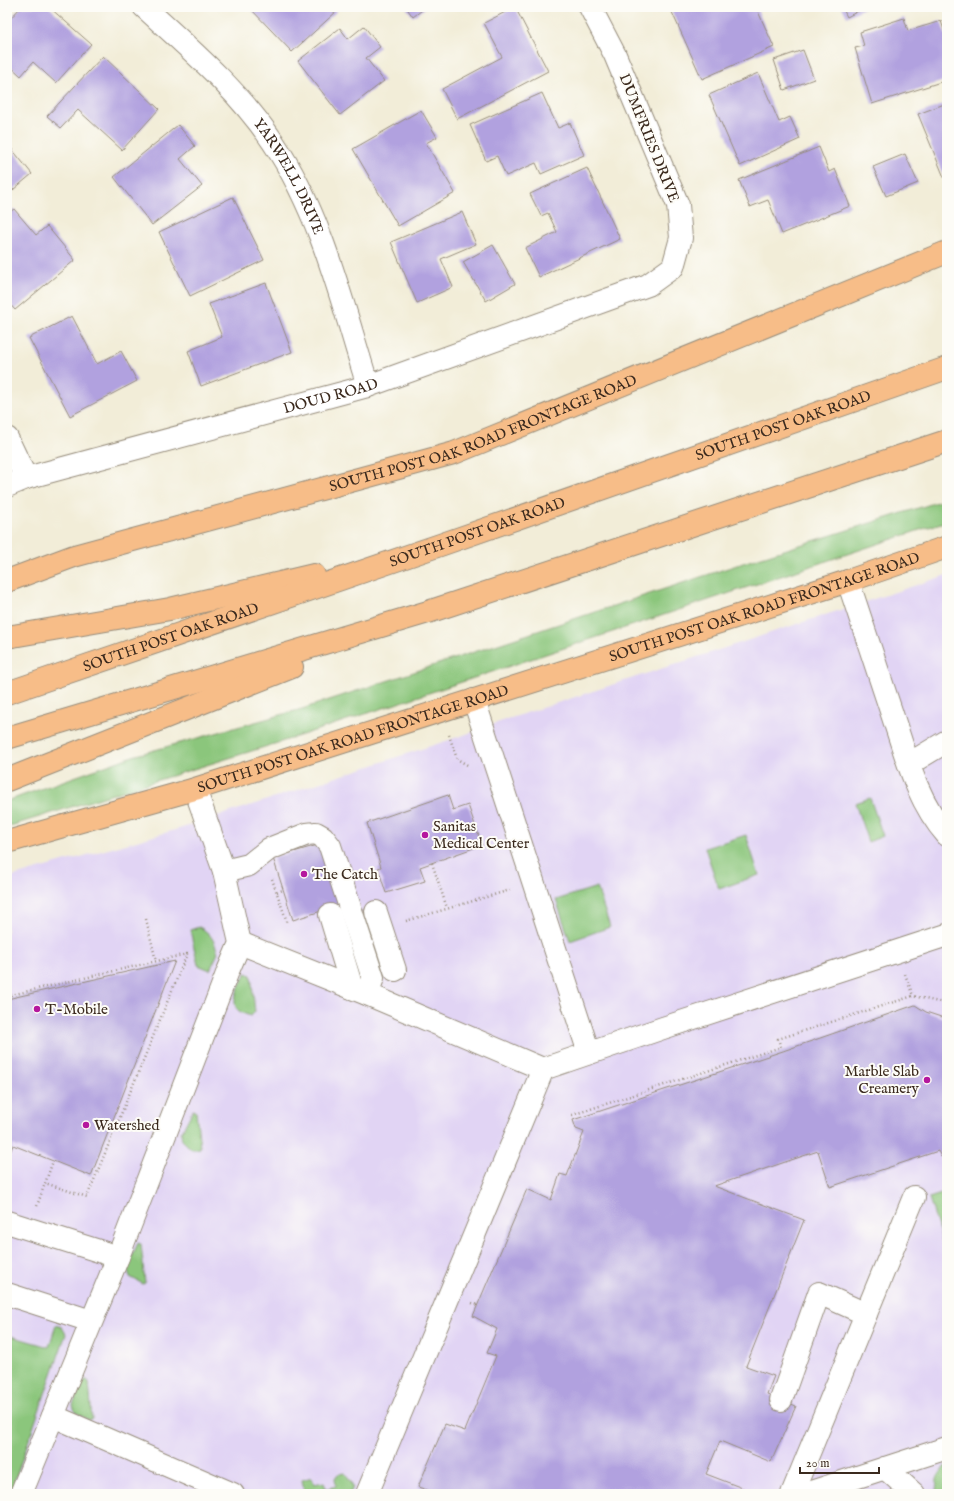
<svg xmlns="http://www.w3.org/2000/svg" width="954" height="1501" font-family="'IM FELL English',serif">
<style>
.built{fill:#e1d4f4}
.green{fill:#8bc67b;stroke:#63784c}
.building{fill:#b1a1df}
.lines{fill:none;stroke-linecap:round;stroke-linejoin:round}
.minor-casing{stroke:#968c7b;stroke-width:24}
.major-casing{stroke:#968c7b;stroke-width:24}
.highway-casing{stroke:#968c7b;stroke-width:24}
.path{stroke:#968c7b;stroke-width:2.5;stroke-dasharray:1 3;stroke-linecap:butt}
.minor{stroke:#fff;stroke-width:22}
.major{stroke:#f7bd88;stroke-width:22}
.highway{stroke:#f7bd88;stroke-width:22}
.poi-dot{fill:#b5179e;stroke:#fdfcf7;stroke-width:1.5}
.labels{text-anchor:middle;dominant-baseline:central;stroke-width:4;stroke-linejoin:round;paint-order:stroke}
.street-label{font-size:15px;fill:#3b2a1e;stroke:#fdfcf7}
.poi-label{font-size:15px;fill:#3b2a1e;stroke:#fdfcf7;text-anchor:start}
</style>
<rect width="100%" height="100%" fill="#fdfcf7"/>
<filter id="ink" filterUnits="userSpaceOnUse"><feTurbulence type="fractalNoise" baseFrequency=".025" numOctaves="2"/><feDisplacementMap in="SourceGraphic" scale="8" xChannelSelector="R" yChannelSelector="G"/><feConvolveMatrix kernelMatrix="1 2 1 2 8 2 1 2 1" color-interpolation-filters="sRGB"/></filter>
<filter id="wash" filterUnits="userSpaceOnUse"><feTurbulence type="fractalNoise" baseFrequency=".012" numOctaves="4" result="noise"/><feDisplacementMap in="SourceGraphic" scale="16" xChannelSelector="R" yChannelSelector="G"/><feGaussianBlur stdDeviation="0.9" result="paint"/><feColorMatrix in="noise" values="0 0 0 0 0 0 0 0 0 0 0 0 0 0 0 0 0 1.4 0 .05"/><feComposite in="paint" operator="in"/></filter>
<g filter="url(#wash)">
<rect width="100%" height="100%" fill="#f2edd8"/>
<path class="built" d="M947,575V1494H32L7,1482V878L182,828L461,736L508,719Z"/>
<path class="green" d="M947,499V521L284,741L7,827V801L133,756L302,709L749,561Z
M870,798L883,836L868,842L855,803Z
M746,835L759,875L719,889L705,848Z
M597,887L610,927L570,941L556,900Z
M199,927C211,933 214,940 218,953L210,970L198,965L190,930Z
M246,973L251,975L255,1012L251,1016C247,1015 242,1013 239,1011C228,1002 242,982 246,973Z
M193,1110L196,1112L200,1147L199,1149H192L186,1144L182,1140L181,1133Z
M947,1192V1256L929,1198Z
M138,1243L141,1244L145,1283L143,1284L130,1277L127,1268Z
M56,1325L62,1327L66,1334L10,1494H7V1335L49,1347Z
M86,1379L89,1382L92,1419L88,1420L75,1412L73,1405L82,1383Z
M945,1466H947V1494H940L936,1492L937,1478Z
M345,1473L350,1480L353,1487L350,1494H305L302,1480L312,1477L314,1484L324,1482L326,1489L336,1486L335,1478L338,1474Z"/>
<g id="blocks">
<path class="building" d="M21,7H49L91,44L56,83L33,62L21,76L7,63V49L11,44L7,41V22Z
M249,7H333L337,11L292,52Z
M406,7H426L413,17Z
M515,7L548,71L457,119L442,89L502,57L484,23Z
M678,7H756L774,47L702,79L671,10Z
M842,7H866L847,17Z
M904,18L908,31L941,21L947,39V80L872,104L855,48L864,46L860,32Z
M364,26L380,47L366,58L384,81L340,115L298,61L340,28L348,39Z
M803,50L814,79L784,90L774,60Z
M103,56L159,109L122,150L78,110L61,128L47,116Z
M758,73L779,122L790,117L800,139L740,166L709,95Z
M542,93L558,128L570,123L584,155L541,174L536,163L506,176L497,156L486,161L470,125Z
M947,103V181L946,182L918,114Z
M421,110L437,137L426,143L455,193L398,226L353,149Z
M178,125L195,146L180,159L202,186L152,225L114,177Z
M7,143L32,174L7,195Z
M819,147L829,172L835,169L850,206L782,234L768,200L750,207L739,180Z
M905,154L918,183L886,196L873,167Z
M587,168L620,239L539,277L525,248L557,232L548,213L541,216L530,194Z
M233,197L264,260L190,296L159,232Z
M14,209L36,235L47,226L75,260L15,310L7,301V214Z
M462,212L476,244L441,259L453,287L417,303L391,242Z
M493,245L515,284L486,301L463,262Z
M266,283L292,352L201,386L188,351L222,337L209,304Z
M72,316L97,364L121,351L137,381L70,416L29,338Z
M448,795L453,810L468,805L482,845L420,867L425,881L386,893L378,868L381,867L367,823Z
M321,844L340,905L293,920L273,858Z
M175,961L91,1176L13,1145L7,1160V999Z
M915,1005L926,1012L947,1019V1154L941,1157L938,1151L830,1187L818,1151L714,1186L804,1220L746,1366L774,1376L767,1394L796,1406L771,1462L720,1441L706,1474L758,1494H432L433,1492L418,1487L445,1424L465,1431L496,1356L487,1353L497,1329L473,1316L527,1189L551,1200L560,1174L567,1176L584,1132L576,1129L573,1120L783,1051Z"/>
</g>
</g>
<g filter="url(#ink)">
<use href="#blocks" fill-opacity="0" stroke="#968c7b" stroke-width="1"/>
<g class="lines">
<defs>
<g id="minor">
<path id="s1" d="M144,7C190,49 238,90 273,142C322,215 342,303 368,386"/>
<path d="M7,438L26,478"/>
<path id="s2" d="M7,486L26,478L368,386L648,285L673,267L681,238L678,205L615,55L590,7"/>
<path d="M848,581C862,623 876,666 890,708C905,752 916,800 947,835"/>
<path d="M474,700L589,1053"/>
<path d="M909,764L947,741"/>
<path d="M224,871L249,865L269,849L307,834L316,833L323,837L330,846L373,978L367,994"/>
<path d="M376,912L395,970"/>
<path d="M330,915L352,988"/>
<path d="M240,943L367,994L543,1069L663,1028L947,935"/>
<path d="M7,1222L118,1257"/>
<path d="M7,1294L91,1321"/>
<path d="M781,1400L819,1293L866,1314"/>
<path d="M53,1416L233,1494"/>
<path d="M885,1468L914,1494"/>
<path d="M21,1494L118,1257L228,971L240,943L224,871L195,789"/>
<path d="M367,1494L543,1069"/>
<path d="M792,1494L914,1197"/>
<path d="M805,1494L947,1448"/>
</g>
<g id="major">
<path id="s3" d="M7,581L74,556L454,453L947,252"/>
<path id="s4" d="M7,842L195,789L848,581L947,547"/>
</g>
<g id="highway">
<path d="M7,637L170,609L314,575"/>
<path id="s5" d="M7,693L443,544L947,368"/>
<path d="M7,738L428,612L947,441"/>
<path d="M7,780L292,667"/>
</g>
</defs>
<use href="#minor" class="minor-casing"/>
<use href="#major" class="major-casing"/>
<use href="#highway" class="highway-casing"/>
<path class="path" d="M449,735L457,759L469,766
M432,863L447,908
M272,879L287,922
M277,892L283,890
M146,919L156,961
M406,921L510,890
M905,974L913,996
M7,996L187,954L87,1197L45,1183
M572,1115L781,1047L778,1039L913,996L947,1004
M37,1206L53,1161
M472,1303L478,1305"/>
<use href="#minor" class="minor"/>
<use href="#major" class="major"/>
<use href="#highway" class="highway"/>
</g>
</g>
<g class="poi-dot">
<circle cx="425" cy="835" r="4"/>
<circle cx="304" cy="874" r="4"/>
<circle cx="37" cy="1009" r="4"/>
<circle cx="927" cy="1080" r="4"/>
<circle cx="86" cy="1125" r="4"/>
</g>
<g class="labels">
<g class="street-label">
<text transform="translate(649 138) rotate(68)">DUMFRIES DRIVE</text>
<text stroke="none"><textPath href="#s1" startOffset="225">YARWELL DRIVE</textPath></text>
<text stroke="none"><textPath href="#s2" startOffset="336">DOUD ROAD</textPath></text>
<text stroke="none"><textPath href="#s5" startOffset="821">SOUTH POST OAK ROAD</textPath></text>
<text stroke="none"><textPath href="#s3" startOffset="499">SOUTH POST OAK ROAD FRONTAGE ROAD</textPath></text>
<text stroke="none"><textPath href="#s5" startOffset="497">SOUTH POST OAK ROAD</textPath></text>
<text stroke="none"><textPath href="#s4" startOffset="793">SOUTH POST OAK ROAD FRONTAGE ROAD</textPath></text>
<text stroke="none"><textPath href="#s5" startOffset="173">SOUTH POST OAK ROAD</textPath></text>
<text stroke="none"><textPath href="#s4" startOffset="361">SOUTH POST OAK ROAD FRONTAGE ROAD</textPath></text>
</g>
<g class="poi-label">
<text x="433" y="826">Sanitas<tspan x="433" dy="17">Medical Center</tspan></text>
<text x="312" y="874">The Catch</text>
<text x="45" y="1009">T-Mobile</text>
<text x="919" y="1071" text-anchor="end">Marble Slab<tspan x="919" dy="17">Creamery</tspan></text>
<text x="94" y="1125">Watershed</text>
</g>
</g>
<rect width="954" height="1501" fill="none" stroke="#fdfcf7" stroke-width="24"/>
<path d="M800 1467v6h79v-6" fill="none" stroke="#3b2a1e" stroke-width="2"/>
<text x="806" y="1467" font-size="12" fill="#3b2a1e" stroke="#fdfcf7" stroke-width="3" paint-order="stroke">20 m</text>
</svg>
